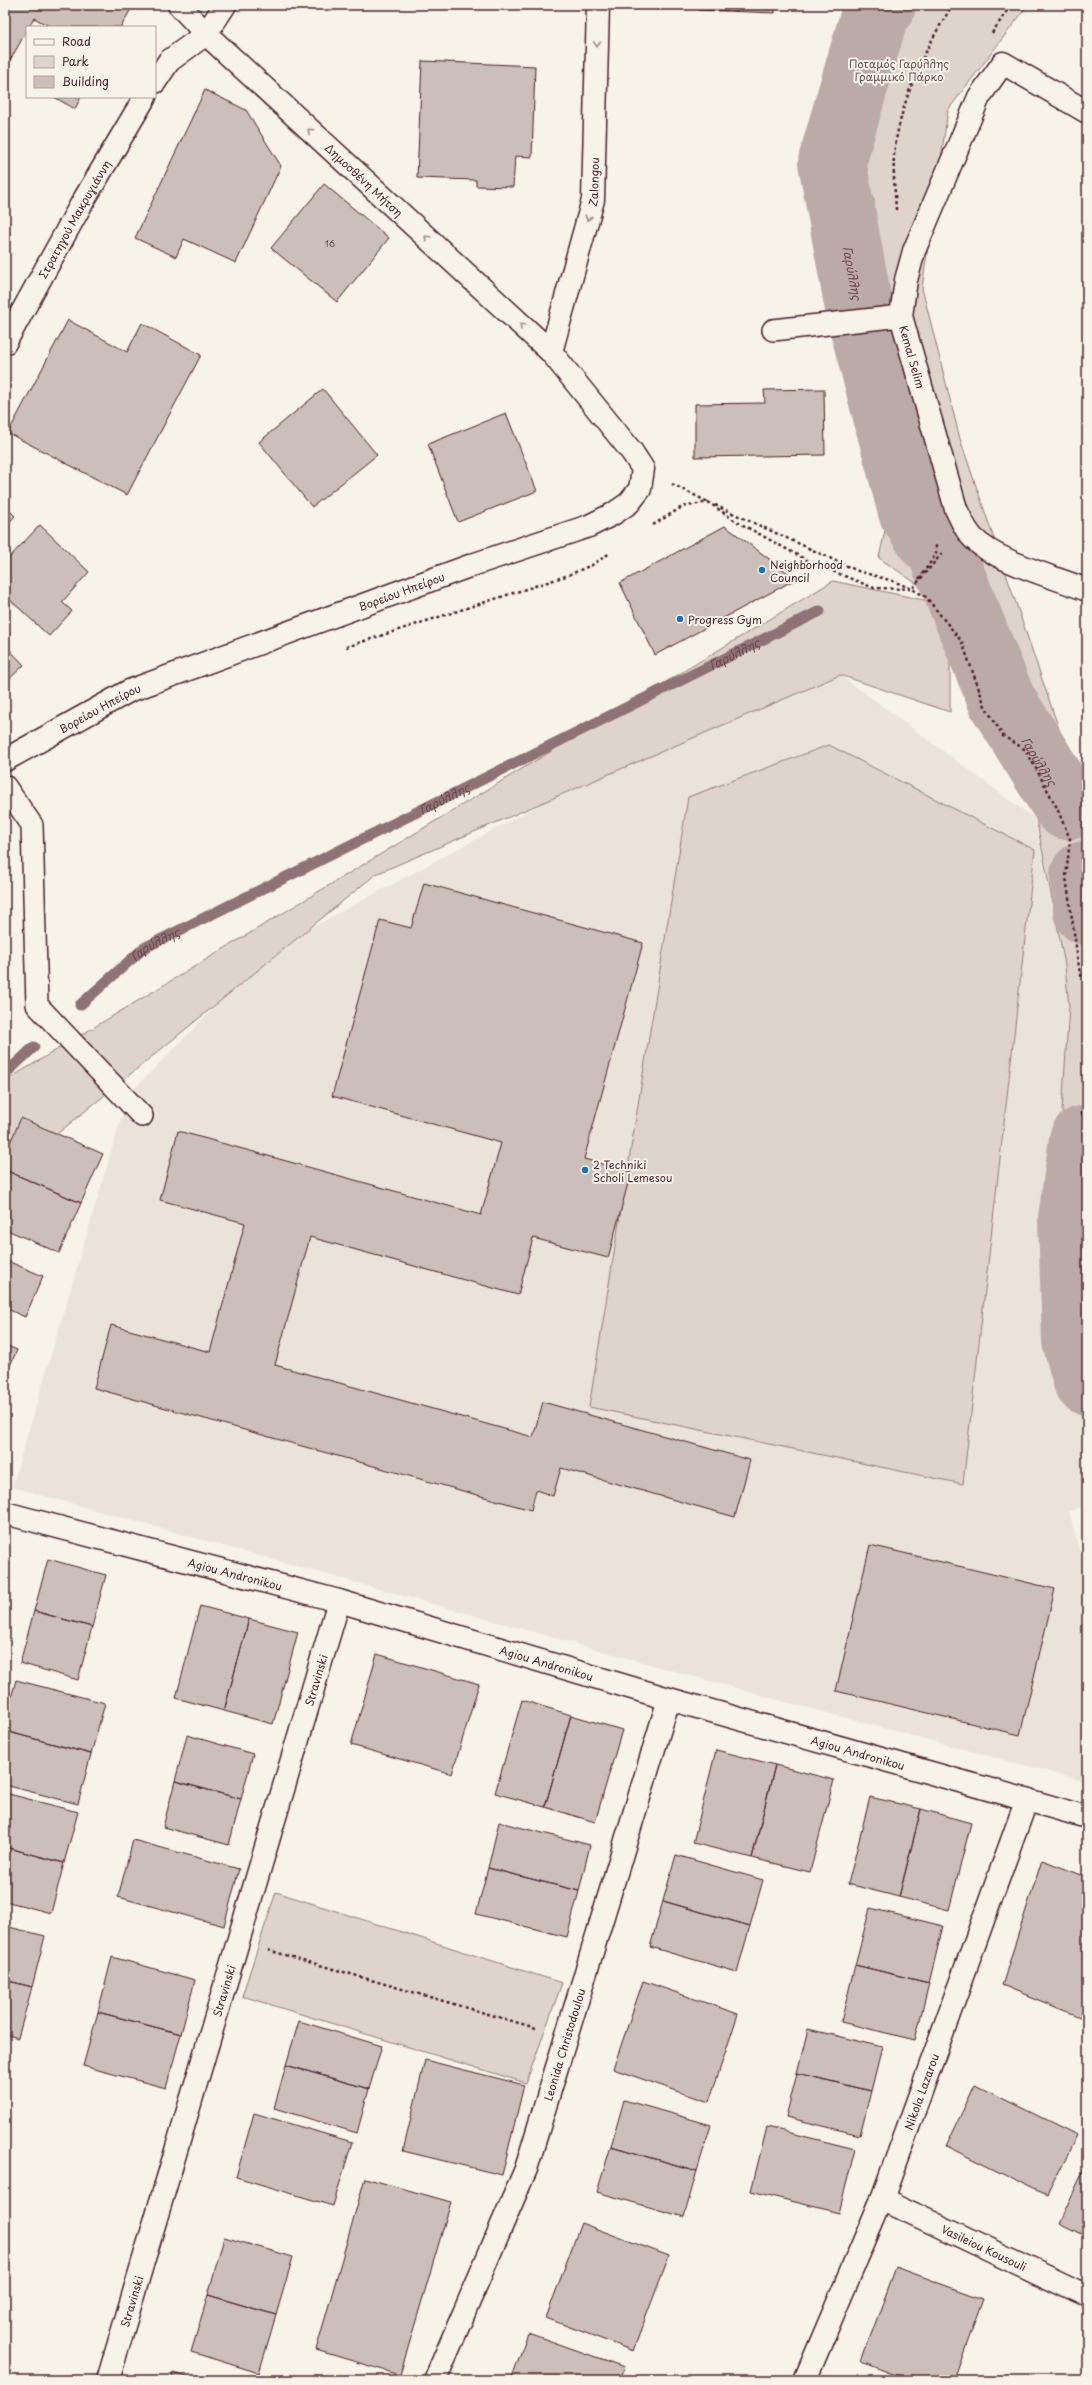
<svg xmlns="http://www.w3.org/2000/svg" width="1092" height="2385" font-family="'Playpen Sans',sans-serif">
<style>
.built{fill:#eae3da}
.green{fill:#ded4cc;stroke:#947a7c}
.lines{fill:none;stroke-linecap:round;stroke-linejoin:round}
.stream{stroke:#8e7275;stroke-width:11}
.river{stroke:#bcaaa7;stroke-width:68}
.building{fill:#ccbfb9;stroke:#4a1f2b}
.service-casing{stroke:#4a1f2b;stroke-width:24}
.minor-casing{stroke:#4a1f2b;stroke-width:25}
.path{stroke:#4a1f2b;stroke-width:2.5;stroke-dasharray:3 3;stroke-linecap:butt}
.service{stroke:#f7f3e8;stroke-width:21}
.minor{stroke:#f7f3e8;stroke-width:22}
.oneway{stroke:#a0898a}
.poi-dot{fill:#1f6fb2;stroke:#f7f3e8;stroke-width:1.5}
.labels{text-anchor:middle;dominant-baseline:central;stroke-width:4;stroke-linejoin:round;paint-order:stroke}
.number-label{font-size:9px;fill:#6a474e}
.park-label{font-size:11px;fill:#6f4c53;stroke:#f7f3e8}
.street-label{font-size:11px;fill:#4a1f2b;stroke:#f7f3e8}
.poi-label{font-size:11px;fill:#4a1f2b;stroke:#f7f3e8;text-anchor:start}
.water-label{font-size:12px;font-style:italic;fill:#6c4950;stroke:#f7f3e8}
</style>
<rect width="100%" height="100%" fill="#f7f3e8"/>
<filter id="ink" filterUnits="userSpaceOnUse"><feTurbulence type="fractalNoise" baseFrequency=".025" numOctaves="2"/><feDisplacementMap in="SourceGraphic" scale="8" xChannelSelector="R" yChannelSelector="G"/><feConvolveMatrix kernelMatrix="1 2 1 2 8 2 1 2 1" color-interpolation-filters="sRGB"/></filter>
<g filter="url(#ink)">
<path class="built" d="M840,675L1034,818L1065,965L1069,1007L1062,1110L1069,1231L1078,1340L1087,1374V1506L1069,1511L1087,1579V1782L778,1700L12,1487L128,1095L272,949L636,753Z"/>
<path class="green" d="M851,5H1028L948,110L922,288L960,439L1059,729L1087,819V1265L1062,1110L1069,1007L1065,965L1021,743L950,606V712L840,675L376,874L52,1138L5,1181V1081L833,581L948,605L879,558L895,483L866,455L872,365L874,200L820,113Z
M829,745L1035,850L963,1484L589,1407L688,797Z
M276,1892L562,1983L526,2083L242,1996Z"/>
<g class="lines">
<g class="stream">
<path id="s1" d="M80,1005L144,948L820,611"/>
<path d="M5,1074L34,1047"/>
</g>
<g class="river">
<path id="s2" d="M882,5L876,10L832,162L860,313L912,511L930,539"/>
<path id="s3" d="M945,561L1002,701L1067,806"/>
<path d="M1084,875L1087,911"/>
<path d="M1083,1140L1072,1219L1076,1341L1087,1381"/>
</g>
</g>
<path class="building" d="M5,5H133L121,27H51L34,18L5,69Z
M506,5H543V6Z
M699,5H775V13L698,10Z
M422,61L535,66L532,157L515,156L513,187L476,186V180L417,178Z
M205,90L246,110L281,166L236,263L184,239L176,257L135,238Z
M54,97H81L75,109Z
M324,184L389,238L337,302L271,248Z
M68,320L127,352L142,323L201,355L127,495L8,433Z
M323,389L377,455L312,507L259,442Z
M824,389L825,455L695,457V404L765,403L764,390Z
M506,413L537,491L458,522L428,444Z
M5,506L15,516L5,527Z
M40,525L89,572L62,602L72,611L49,636L5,595V562Z
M725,526L796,579L655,655L620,583Z
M5,627L10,633L5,638Z
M5,645L24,665L5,683Z
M424,883L643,943L584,1159L631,1172L608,1258L533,1238L518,1295L310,1237L275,1365L533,1437L543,1402L750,1460L735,1517L561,1468L553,1496L536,1490L531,1510L94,1388L111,1325L210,1352L245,1223L160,1200L178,1131L481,1215L501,1143L332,1096L380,920L411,928Z
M21,1118L103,1154L81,1203L5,1170V1154Z
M5,1170L81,1203L59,1253L5,1229Z
M5,1260L43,1276L25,1317L5,1308Z
M5,1345L17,1350L5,1377Z
M870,1545L1055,1589L1020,1735L836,1691Z
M48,1559L106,1575L92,1627L34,1611Z
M200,1606L249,1619L224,1711L176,1698Z
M34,1611L92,1627L78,1680L20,1663Z
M249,1619L298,1632L273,1724L224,1711Z
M377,1654L479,1684L452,1774L351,1745Z
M16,1680L105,1703L91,1754L5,1731V1720Z
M522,1700L571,1715L545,1807L495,1793Z
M571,1715L622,1730L595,1822L545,1807Z
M5,1731L91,1754L78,1804L5,1785Z
M187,1735L253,1754L241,1799L175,1781Z
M716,1750L775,1765L752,1858L693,1843Z
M775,1765L834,1780L810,1872L752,1858Z
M175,1781L241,1799L229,1845L163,1827Z
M5,1793L78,1812L64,1863L5,1847Z
M870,1797L921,1809L899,1897L848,1884Z
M921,1809L971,1823L949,1910L899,1897Z
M499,1822L590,1845L579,1891L488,1868Z
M133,1840L239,1869L224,1926L118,1897Z
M5,1847L64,1863L51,1913L5,1901Z
M676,1855L763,1880L750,1926L663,1901Z
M1042,1860L1087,1877V2020L1002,1985Z
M488,1868L579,1891L567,1937L476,1914Z
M663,1901L750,1926L737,1972L650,1947Z
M870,1908L943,1926L929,1983L855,1965Z
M5,1926L45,1936L32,1987L5,1980Z
M112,1957L195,1980L181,2034L98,2012Z
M855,1965L929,1983L915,2040L841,2022Z
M5,1980L32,1987L18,2038L5,2034Z
M643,1981L738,2014L709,2102L613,2069Z
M98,2012L181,2034L166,2088L83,2066Z
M299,2021L382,2046L369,2089L286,2065Z
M808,2029L882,2047L871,2091L797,2073Z
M425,2060L524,2085L502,2175L403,2151Z
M286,2065L369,2089L357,2133L274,2108Z
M797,2073L871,2091L860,2135L786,2117Z
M975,2085L1077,2135L1047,2196L946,2146Z
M624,2100L711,2125L697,2171L611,2146Z
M254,2113L352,2142L333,2206L236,2177Z
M767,2127L855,2149L839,2213L751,2191Z
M611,2146L697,2171L684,2217L597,2192Z
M1087,2163V2237L1059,2223Z
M365,2178L451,2202L400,2375L316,2350Z
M581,2223L669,2256L633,2351L546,2318Z
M224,2237L293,2257L276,2315L208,2295Z
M896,2267L983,2299L954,2380H909L861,2362Z
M208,2295L276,2315L259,2373L191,2352Z
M528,2333L624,2367L619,2380H511Z
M173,2373L198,2380H171Z
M651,2375L664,2380H649Z"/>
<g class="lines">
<defs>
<path id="service" d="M773,330L901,316
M5,786L32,825L37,1005L142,1116"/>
<g id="minor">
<path d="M155,82L169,61L206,34L225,5"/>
<path id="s4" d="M1087,112L1003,63L979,97L914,251L906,280L901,316L956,509C961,519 965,530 973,538C996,562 1055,577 1087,590"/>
<path id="s5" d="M5,343L82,203L145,97"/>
<path id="s6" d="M551,352L593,200L598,5"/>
<path id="s7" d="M5,760L129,691L472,565L589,526L613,514L629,503L640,489L643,469L632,452L551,352L206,34L179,5"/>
<path id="s8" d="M5,1513L339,1601L669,1699L1087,1817"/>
<path id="s9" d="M882,2199L1087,2296"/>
<path id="s10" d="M108,2380L339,1601"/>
<path id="s11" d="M435,2380L526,2169L669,1699"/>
<path id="s12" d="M805,2380L882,2199L1027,1799"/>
</g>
</defs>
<use href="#service" class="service-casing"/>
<use href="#minor" class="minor-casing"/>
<path class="path" d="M992,33L1011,5
M896,210C895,192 893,173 894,155C899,105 925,46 953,5
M672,484L708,502
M715,505L858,571L893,581L912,589L926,597L962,642L985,706L1003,736L1026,750L1057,808L1070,839L1066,877L1080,974L1087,983
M653,525L682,507L708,502L734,520L810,562L874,588L912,589L943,552
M919,579L936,554V543
M346,647L566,576L592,565L610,553
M1087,1058L1082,1114L1087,1122
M1087,1201L1085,1219L1087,1259
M268,1950L536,2028"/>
<use href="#service" class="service"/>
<use href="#minor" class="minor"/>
</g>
<defs><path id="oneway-chevron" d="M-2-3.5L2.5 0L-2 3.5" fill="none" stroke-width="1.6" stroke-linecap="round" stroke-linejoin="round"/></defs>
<g class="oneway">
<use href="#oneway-chevron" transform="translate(597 44) rotate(92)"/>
<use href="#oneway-chevron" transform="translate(310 131) rotate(-137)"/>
<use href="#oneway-chevron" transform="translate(588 218) rotate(105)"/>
<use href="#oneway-chevron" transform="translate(427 238) rotate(-137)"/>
<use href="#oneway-chevron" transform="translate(522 326) rotate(-137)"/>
</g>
</g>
<g class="poi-dot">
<circle cx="762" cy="570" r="4"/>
<circle cx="680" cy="619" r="4"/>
<circle cx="585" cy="1170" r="4"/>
</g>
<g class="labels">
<g class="number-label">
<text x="330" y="243">16</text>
</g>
<g class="park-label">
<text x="899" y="63">Ποταμός Γαρύλλης<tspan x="899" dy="13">Γραμμικό Πάρκο</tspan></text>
</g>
<g class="street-label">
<text transform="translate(364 180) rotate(43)">Δημοσθένη Μήτση</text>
<text stroke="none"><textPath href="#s6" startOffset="176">Zalongou</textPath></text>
<text stroke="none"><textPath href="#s5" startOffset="142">Στρατηγού Μακρυγιάννη</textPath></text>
<text stroke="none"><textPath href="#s4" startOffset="415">Kemal Selim</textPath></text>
<text stroke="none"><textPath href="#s7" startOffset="432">Βορείου Ηπείρου</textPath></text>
<text stroke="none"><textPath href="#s7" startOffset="108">Βορείου Ηπείρου</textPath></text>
<text stroke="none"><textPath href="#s8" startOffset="238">Agiou Andronikou</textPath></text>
<text stroke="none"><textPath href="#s8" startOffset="562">Agiou Andronikou</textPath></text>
<text stroke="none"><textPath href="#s10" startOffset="730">Stravinski</textPath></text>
<text stroke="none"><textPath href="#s8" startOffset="886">Agiou Andronikou</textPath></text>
<text stroke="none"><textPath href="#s10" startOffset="406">Stravinski</textPath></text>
<text stroke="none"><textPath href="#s11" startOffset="360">Leonida Christodoulou</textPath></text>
<text stroke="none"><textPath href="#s12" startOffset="311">Nikola Lazarou</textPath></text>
<text stroke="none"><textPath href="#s9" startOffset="113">Vasileiou Kousouli</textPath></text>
<text stroke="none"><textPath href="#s10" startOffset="82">Stravinski</textPath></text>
</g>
<g class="poi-label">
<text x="770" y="564">Neighborhood<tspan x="770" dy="13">Council</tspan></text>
<text x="688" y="619">Progress Gym</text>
<text x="593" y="1164">2 Techniki<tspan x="593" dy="13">Scholi Lemesou</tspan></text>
</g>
<g class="water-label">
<text stroke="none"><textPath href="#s2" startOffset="279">Γαρύλλης</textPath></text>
<text stroke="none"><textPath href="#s1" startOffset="745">Γαρύλλης</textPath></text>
<text stroke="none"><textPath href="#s3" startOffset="222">Γαρύλλης</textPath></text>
<text stroke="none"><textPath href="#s1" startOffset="421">Γαρύλλης</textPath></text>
<text stroke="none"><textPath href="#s1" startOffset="97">Γαρύλλης</textPath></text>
</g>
</g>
<rect width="1092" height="2385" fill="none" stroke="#f7f3e8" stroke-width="20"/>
<rect x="10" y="10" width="1072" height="2365" fill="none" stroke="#4a1f2b" stroke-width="1.5" filter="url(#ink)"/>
<rect x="26" y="26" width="130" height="72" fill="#f7f3e8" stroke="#b29e9c"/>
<rect x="34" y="39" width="20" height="6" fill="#f7f3e8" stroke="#b29e9c"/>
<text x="62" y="46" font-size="12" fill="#4a1f2b">Road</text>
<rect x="34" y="56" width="20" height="12" fill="#ded4cc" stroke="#b29e9c"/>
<text x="62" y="66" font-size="12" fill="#4a1f2b">Park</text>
<rect x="34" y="76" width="20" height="12" fill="#ccbfb9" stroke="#b29e9c"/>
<text x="62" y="86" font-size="12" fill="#4a1f2b">Building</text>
</svg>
